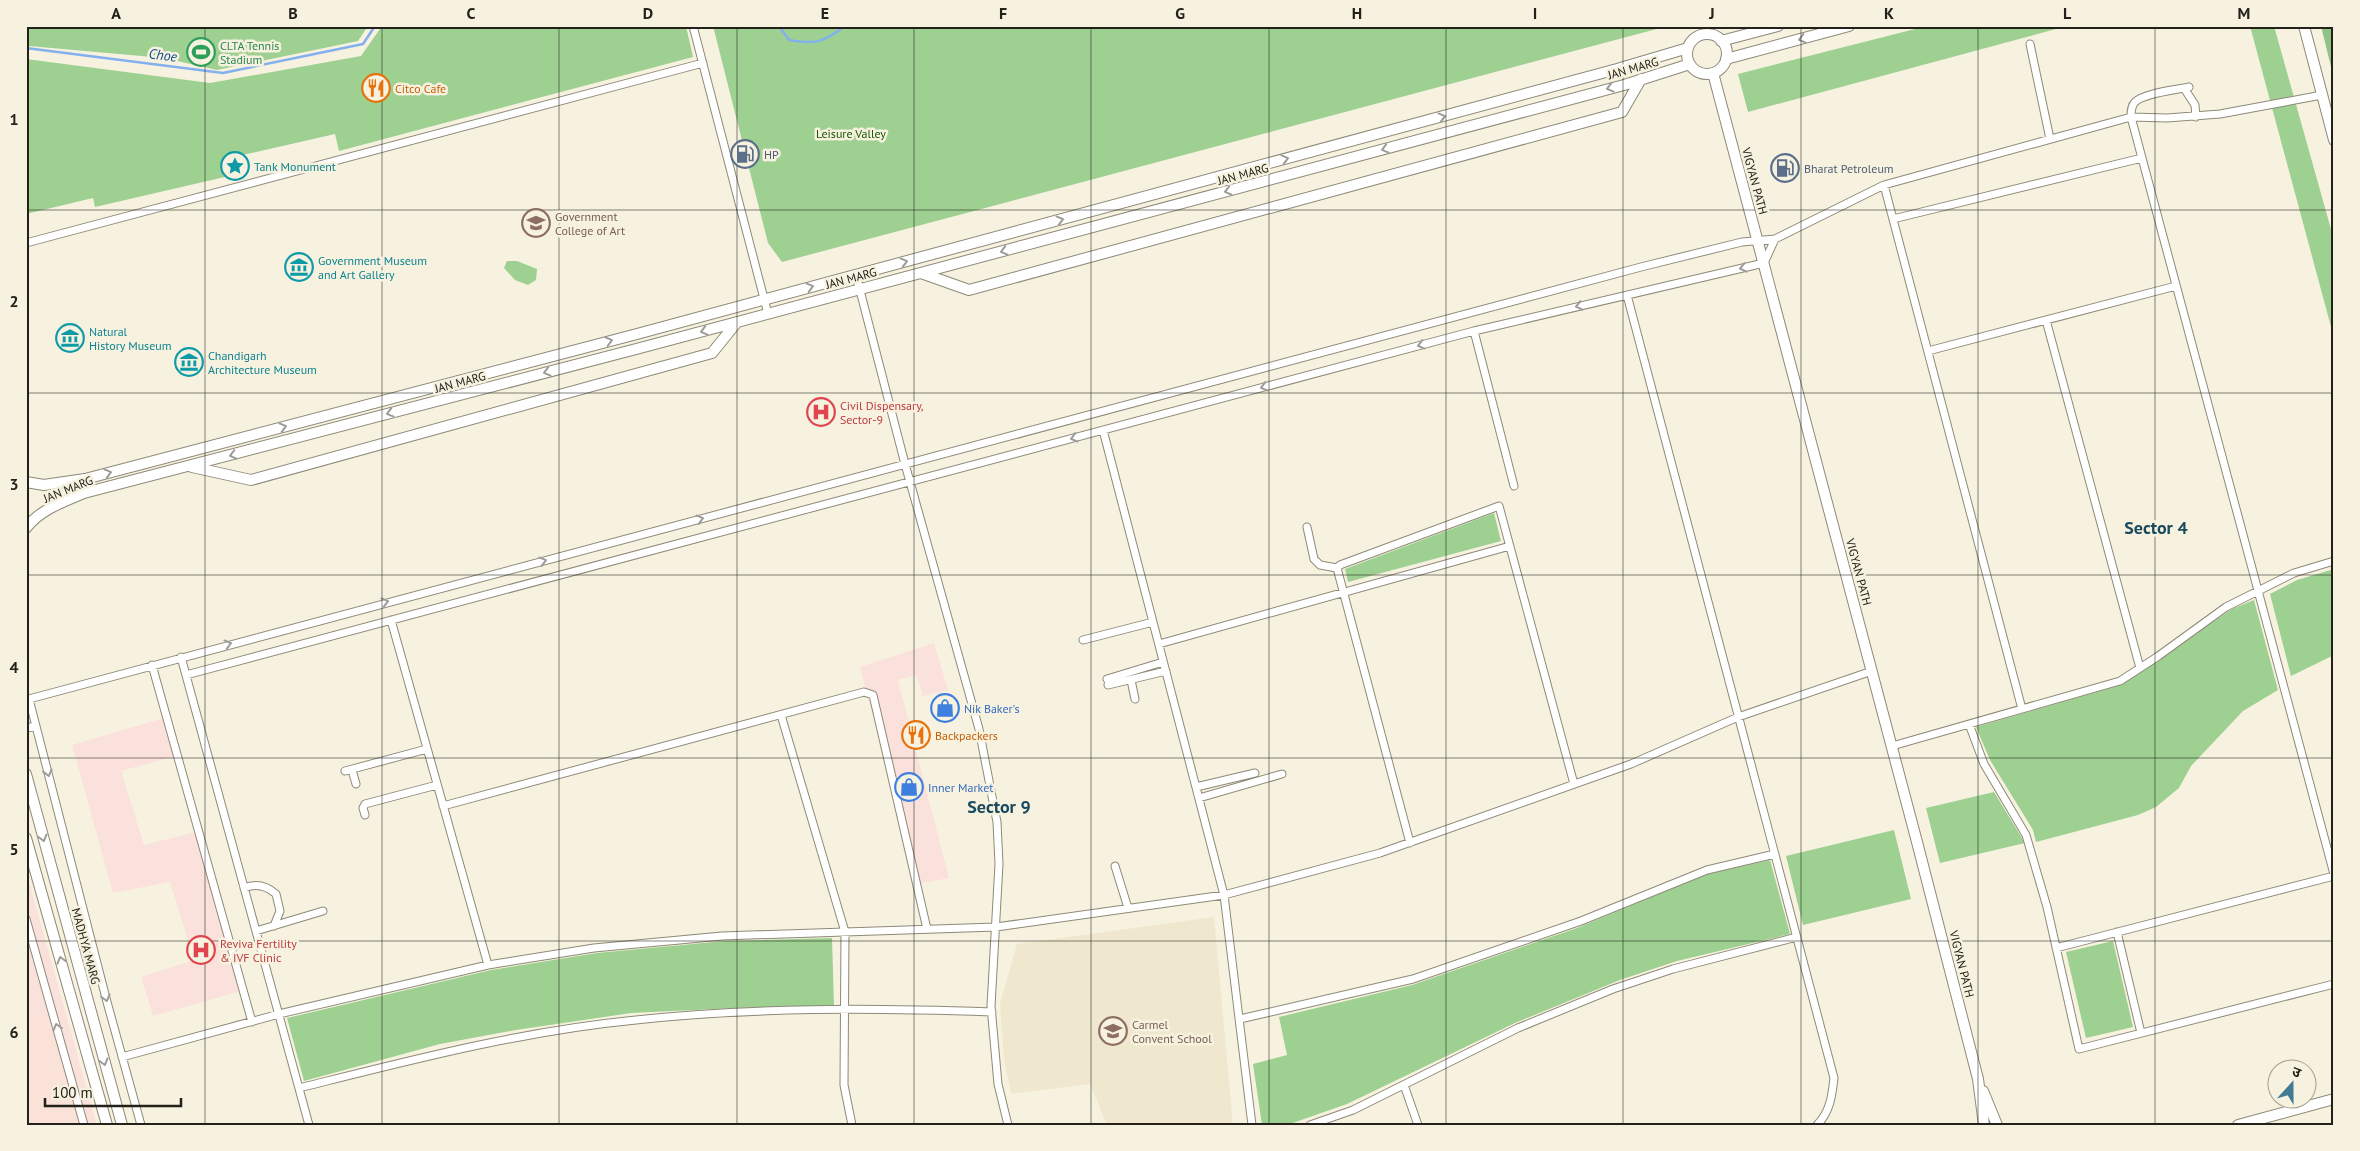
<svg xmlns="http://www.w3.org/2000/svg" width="2360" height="1151" font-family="'PT Sans','Noto Sans Devanagari',sans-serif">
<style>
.commercial{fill:#fbe1db}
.industrial{fill:#fae2d9}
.built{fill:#f0e8ce}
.green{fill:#9dd091}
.forest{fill:#90c385}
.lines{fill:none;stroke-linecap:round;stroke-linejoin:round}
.stream{stroke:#83b0ee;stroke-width:2.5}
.street-casing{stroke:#8e8978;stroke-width:9}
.secondary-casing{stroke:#8e8978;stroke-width:12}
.street{stroke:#fff;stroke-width:7}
.secondary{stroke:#fff;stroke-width:10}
.oneway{stroke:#9c9b98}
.grid{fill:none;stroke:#23211a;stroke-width:1;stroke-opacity:0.55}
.labels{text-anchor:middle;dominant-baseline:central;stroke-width:5;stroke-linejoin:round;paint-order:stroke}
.leisure-label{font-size:12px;fill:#27864d;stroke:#f7f2df;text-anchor:start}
.street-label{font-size:12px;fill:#23211a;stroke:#f7f2df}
.food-label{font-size:12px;fill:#c56008;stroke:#f7f2df;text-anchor:start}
.park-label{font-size:12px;fill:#155800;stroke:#f7f2df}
.service-label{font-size:12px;fill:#4e5e75;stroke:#f7f2df;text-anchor:start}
.culture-label{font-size:12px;fill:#0d838f;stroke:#f7f2df;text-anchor:start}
.education-label{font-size:12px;fill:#785e54;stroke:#f7f2df;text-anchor:start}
.health-label{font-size:12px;fill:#be3a42;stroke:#f7f2df;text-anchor:start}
.shop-label{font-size:12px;fill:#366cbe;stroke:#f7f2df;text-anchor:start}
.water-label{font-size:14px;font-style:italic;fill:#0f4b93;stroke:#f7f2df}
.district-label{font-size:18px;font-weight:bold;fill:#1a4a5d;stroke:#f7f2df}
.neatline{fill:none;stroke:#23211a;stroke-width:2}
.grid-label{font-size:16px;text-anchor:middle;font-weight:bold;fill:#23211a}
</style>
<rect width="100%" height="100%" fill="#f7f2df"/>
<path class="commercial" d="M934,643L948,690L923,696L916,675L898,680L949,878L917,884L860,667Z
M164,718L176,756L121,771L144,845L196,832L245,990L153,1016L141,977L194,960L170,882L113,893L72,745Z
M26,871L97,1125H26Z"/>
<path class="industrial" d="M48,1013L77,1125H26V1066L33,1065L26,1040V1018Z"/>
<path class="built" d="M1214,917L1233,1125H1107L1090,1084L1011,1094L1004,1060L1000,1003L1017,944Z"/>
<path class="green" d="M26,26H368L358,41L217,70L164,58L29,46Z
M382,26H686L693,57L339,151L335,134L225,159L229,176L95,207L93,198L26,214V59L210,83L361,56Z
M713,26H1668L782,262L768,243Z
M1927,26H2067L1748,112L1738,74Z
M2250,26H2274L2334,240V338Z
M507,261H517L537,269L536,280L528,285L515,280L504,268Z
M1494,513L1501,541L1348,582L1345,569Z
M2334,569V655L2291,676L2270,594L2297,580Z
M2254,600L2278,690L2243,711L2191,766L2179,788L2156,807L2138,815L2036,842L2033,830L1990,760L1976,727L2118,686L2232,609Z
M1994,792L2025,843L1940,863L1926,808Z
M1894,830L1911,899L1803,925L1786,856Z
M1770,860L1790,934L1677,961L1620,980L1515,1023L1347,1104L1287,1125H1262L1253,1064L1287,1055L1279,1017L1412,985L1577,928L1707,874Z
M832,938L834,1006L756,1007L631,1013L516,1030L440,1044L304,1081L287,1018L491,970L597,953L725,941Z
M2113,941L2133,1027L2086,1038L2066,952Z"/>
<path class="forest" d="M2321,26H2334V79Z"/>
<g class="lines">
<path class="stream" d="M779,26L789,40C815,45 824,42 845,26
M26,48L223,73L363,44L375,26"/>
<defs>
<path id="street" d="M693,26L768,314
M2030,44L2050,139
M2189,87C2176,90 2144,93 2135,102C2131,106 2131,112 2131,117L2334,874
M2184,88L2195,105L2196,117
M1884,185L2022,709
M1893,219L2142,158
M26,243L703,63
M856,275L905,464L979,729L997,822L999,864L991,1006L998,1084L1008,1125
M1627,295L1834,1078C1832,1096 1830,1112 1817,1125
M2046,320L2140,668
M1474,331L1514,486
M1928,351L2176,286
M1103,430L1224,895L1252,1125
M1307,527L1314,559L1320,565L1337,568
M391,620L488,965
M1083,640L1153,622
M1159,644L1510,546
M181,657L309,1125
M152,665L252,1022
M186,675L1474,331L1764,263L1775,239
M1107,679L1163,662
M1131,680L1135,699
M1108,685L1166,671
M781,715L845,932L844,1085L852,1125
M1969,724L1984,764L2026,835L2047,907L2079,1049L2334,984
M26,728L36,726
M1892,746L2120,681L2157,657L2226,607L2294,573L2334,561
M352,770L356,784
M345,771L427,749
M1196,787L1255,773
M1199,798L1282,774
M443,806L864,692L873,695L927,929
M365,815L363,808L365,804L437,785
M1410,843L1337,568L1340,565L1499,506L1574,784
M1115,866L1128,908
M244,888C256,883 267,886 276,894L280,911L274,926
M26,919L84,1125
M256,931L323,911
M2117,932L2141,1033
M2056,948L2334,876
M1240,1019L1413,979L1581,921L1707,870L1775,854
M122,1057L279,1014L488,965L594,948L722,936L996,927L1224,895L1380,853L1631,764L1738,717L1872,671
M1404,1085L1418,1125
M299,1088C411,1060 522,1031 636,1020C754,1007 873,1008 992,1012
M141,1125L107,1002L29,699L1641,267L1742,242L1775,239L1884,185L2131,117L2167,118L2220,114L2322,95
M1310,1125L1353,1110L1518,1028L1613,989L1673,969L1797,937"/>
<path id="secondary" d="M2304,26L2334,140
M1687 54a20 20 0 1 1 40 0a20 20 0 1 1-40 0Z
M1721,41L1778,26
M1726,59L1849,26
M1713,73L1917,842L1978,1079L1984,1125
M921,273L969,290L1622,112L1641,79
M192,467L251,480L712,353L737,322
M26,482L44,485L85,479L637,334L1617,69L1688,48
M26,528C41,509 63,502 84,493L640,348L1624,85L1690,64
M26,774L122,1125
M26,838L107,1125
M1983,1091L1997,1125
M2238,1125L2334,1099"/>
</defs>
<use href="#street" class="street-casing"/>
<use href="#secondary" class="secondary-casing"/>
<use href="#street" class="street"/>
<use href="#secondary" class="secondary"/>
</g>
<defs><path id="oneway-chevron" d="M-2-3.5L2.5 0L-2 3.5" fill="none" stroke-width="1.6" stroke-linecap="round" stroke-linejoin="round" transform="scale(1.25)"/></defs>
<g class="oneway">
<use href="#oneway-chevron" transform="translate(1802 39) rotate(165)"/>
<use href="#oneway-chevron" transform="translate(1610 88) rotate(165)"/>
<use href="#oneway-chevron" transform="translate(1442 117) rotate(-15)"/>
<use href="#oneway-chevron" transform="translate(1385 149) rotate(165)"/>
<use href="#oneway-chevron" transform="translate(1285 159) rotate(-15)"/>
<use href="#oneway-chevron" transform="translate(1228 191) rotate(165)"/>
<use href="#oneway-chevron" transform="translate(1060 220) rotate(-15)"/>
<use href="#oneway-chevron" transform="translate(1004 251) rotate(165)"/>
<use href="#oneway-chevron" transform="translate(904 262) rotate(-15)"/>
<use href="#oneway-chevron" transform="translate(1743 268) rotate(167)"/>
<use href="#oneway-chevron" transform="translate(810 287) rotate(-15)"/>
<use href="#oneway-chevron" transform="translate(1579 306) rotate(167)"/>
<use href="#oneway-chevron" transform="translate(704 331) rotate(165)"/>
<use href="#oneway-chevron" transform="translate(609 341) rotate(-15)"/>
<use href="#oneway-chevron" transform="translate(1421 345) rotate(165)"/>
<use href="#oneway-chevron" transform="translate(547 372) rotate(165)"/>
<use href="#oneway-chevron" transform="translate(1264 387) rotate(165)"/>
<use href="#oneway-chevron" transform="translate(390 413) rotate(165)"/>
<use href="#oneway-chevron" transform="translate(283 427) rotate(-15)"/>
<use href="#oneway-chevron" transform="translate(1074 438) rotate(165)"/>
<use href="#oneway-chevron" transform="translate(233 455) rotate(165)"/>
<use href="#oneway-chevron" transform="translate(108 473) rotate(-15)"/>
<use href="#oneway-chevron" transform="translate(700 519) rotate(-15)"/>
<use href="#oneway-chevron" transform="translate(543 561) rotate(-15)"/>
<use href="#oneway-chevron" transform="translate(385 602) rotate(-15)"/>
<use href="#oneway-chevron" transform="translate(228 644) rotate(-15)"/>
<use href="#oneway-chevron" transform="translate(48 773) rotate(76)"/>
<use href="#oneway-chevron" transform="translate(43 838) rotate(75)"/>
<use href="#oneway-chevron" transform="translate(61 960) rotate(-106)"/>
<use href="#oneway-chevron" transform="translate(106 998) rotate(75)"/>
<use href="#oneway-chevron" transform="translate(57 1027) rotate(-106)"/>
<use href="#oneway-chevron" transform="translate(104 1062) rotate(74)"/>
</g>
<path class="grid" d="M205,26V1125M382,26V1125M559,26V1125M737,26V1125M914,26V1125M1091,26V1125M1269,26V1125M1446,26V1125M1623,26V1125M1801,26V1125M1978,26V1125M2155,26V1125M26,210H2334M26,393H2334M26,575H2334M26,758H2334M26,941H2334"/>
<defs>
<symbol id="stadium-ring" viewBox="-11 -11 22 22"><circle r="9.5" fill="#f7f2df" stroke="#2e9e5b" stroke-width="1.5"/><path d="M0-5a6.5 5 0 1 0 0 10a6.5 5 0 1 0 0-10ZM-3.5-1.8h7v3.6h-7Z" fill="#2e9e5b"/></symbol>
<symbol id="restaurant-ring" viewBox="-11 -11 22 22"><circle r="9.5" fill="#f7f2df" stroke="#e8710a" stroke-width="1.5"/><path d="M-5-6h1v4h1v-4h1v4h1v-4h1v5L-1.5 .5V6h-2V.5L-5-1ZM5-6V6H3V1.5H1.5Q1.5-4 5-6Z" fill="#e8710a"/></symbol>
<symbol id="fuel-ring" viewBox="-11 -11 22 22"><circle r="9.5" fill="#f7f2df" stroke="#5c6f8a" stroke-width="1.5"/><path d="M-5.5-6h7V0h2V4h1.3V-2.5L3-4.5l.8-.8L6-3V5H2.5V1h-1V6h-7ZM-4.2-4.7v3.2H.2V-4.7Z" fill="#5c6f8a"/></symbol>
<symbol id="sight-ring" viewBox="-11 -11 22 22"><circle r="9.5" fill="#f7f2df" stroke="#0f9aa8" stroke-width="1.5"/><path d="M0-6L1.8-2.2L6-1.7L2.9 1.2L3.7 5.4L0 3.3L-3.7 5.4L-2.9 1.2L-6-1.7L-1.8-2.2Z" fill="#0f9aa8"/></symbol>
<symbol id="university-ring" viewBox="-11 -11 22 22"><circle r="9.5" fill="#f7f2df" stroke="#8d6e63" stroke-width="1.5"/><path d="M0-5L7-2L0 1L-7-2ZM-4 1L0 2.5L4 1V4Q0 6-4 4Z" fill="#8d6e63"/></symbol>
<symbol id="museum-ring" viewBox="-11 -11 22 22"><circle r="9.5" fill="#f7f2df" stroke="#0f9aa8" stroke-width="1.5"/><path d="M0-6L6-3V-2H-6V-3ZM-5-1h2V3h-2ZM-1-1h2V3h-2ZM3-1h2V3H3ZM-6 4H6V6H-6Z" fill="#0f9aa8"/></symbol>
<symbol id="hospital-ring" viewBox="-11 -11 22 22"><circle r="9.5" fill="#f7f2df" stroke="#e0444e" stroke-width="1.5"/><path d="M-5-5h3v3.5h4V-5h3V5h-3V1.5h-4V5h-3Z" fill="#e0444e"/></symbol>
<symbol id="shop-ring" viewBox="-11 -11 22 22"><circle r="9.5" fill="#f7f2df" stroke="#3f7fe0" stroke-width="1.5"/><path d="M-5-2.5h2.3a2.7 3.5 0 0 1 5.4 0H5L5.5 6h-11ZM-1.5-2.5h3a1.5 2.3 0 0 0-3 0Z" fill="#3f7fe0"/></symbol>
<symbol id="school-ring" viewBox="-11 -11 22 22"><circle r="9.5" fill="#f7f2df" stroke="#8d6e63" stroke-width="1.5"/><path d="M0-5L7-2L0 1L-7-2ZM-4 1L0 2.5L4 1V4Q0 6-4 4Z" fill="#8d6e63"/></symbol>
</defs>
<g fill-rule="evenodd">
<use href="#stadium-ring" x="185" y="36" width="32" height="32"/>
<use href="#restaurant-ring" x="360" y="72" width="32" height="32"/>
<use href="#fuel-ring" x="729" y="138" width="32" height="32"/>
<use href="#sight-ring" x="219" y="150" width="32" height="32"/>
<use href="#fuel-ring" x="1769" y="152" width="32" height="32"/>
<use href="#university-ring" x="520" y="207" width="32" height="32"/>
<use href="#museum-ring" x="283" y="251" width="32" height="32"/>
<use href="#museum-ring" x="54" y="322" width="32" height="32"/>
<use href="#museum-ring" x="173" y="346" width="32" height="32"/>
<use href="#hospital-ring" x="805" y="396" width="32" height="32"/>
<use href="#shop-ring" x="929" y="692" width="32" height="32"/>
<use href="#restaurant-ring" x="900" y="719" width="32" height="32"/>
<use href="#shop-ring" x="893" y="771" width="32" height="32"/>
<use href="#hospital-ring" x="185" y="934" width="32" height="32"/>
<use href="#school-ring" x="1097" y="1015" width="32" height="32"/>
</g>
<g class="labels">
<g class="leisure-label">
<text x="220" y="45">CLTA Tennis<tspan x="220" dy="14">Stadium</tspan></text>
</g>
<g class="street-label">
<text transform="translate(1633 68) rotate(-16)">JAN MARG</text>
<text transform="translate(1243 174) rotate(-15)">JAN MARG</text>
<text transform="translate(1755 181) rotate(75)">VIGYAN PATH</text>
<text transform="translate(851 278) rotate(-15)">JAN MARG</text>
<text transform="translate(460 382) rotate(-15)">JAN MARG</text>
<text transform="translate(68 489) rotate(-22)">JAN MARG</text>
<text transform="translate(1859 572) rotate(75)">VIGYAN PATH</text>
<text transform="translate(86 946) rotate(75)">MADHYA MARG</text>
<text transform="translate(1962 964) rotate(76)">VIGYAN PATH</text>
</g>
<g class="food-label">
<text x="395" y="88">Citco Cafe</text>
<text x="935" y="735">Backpackers</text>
</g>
<g class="park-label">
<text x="851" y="133">Leisure Valley</text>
</g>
<g class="service-label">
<text x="764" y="154">HP</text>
<text x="1804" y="168">Bharat Petroleum</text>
</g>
<g class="culture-label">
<text x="254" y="166">Tank Monument</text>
<text x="318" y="260">Government Museum<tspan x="318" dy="14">and Art Gallery</tspan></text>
<text x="89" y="331">Natural<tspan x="89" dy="14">History Museum</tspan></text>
<text x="208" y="355">Chandigarh<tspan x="208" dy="14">Architecture Museum</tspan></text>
</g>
<g class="education-label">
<text x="555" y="216">Government<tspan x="555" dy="14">College of Art</tspan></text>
<text x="1132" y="1024">Carmel<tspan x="1132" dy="14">Convent School</tspan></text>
</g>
<g class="health-label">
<text x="840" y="405">Civil Dispensary,<tspan x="840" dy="14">Sector-9</tspan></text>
<text x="220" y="943">Reviva Fertility<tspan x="220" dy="14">&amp; IVF Clinic</tspan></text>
</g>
<g class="shop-label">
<text x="964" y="708">Nik Baker's</text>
<text x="928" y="787">Inner Market</text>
</g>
<g class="water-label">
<text transform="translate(163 55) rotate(7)">Choe</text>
</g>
<g class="district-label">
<text x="2156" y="527">Sector 4</text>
<text x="999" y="806">Sector 9</text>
</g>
</g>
<rect width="2360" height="1151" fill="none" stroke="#f7f2df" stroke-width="55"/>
<g transform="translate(2292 1084) rotate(21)"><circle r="24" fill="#f7f2df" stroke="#a29e90"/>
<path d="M0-4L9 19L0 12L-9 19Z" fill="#407b93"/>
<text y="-8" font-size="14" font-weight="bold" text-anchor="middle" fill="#23211a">उ</text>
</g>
<path d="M45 1098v8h136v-8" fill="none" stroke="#23211a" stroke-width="2.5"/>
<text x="52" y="1098" font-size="15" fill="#23211a" stroke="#f7f2df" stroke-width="4" paint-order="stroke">100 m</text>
<rect x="28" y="28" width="2304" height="1096" class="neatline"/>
<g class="grid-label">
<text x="116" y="19">A</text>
<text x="293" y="19">B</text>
<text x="471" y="19">C</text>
<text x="648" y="19">D</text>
<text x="825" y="19">E</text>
<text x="1003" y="19">F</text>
<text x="1180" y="19">G</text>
<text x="1357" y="19">H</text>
<text x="1535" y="19">I</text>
<text x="1712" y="19">J</text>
<text x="1889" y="19">K</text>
<text x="2067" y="19">L</text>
<text x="2244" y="19">M</text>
<text x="14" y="125">1</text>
<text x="14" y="307">2</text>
<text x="14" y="490">3</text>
<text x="14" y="673">4</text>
<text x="14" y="855">5</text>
<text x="14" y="1038">6</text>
</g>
</svg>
